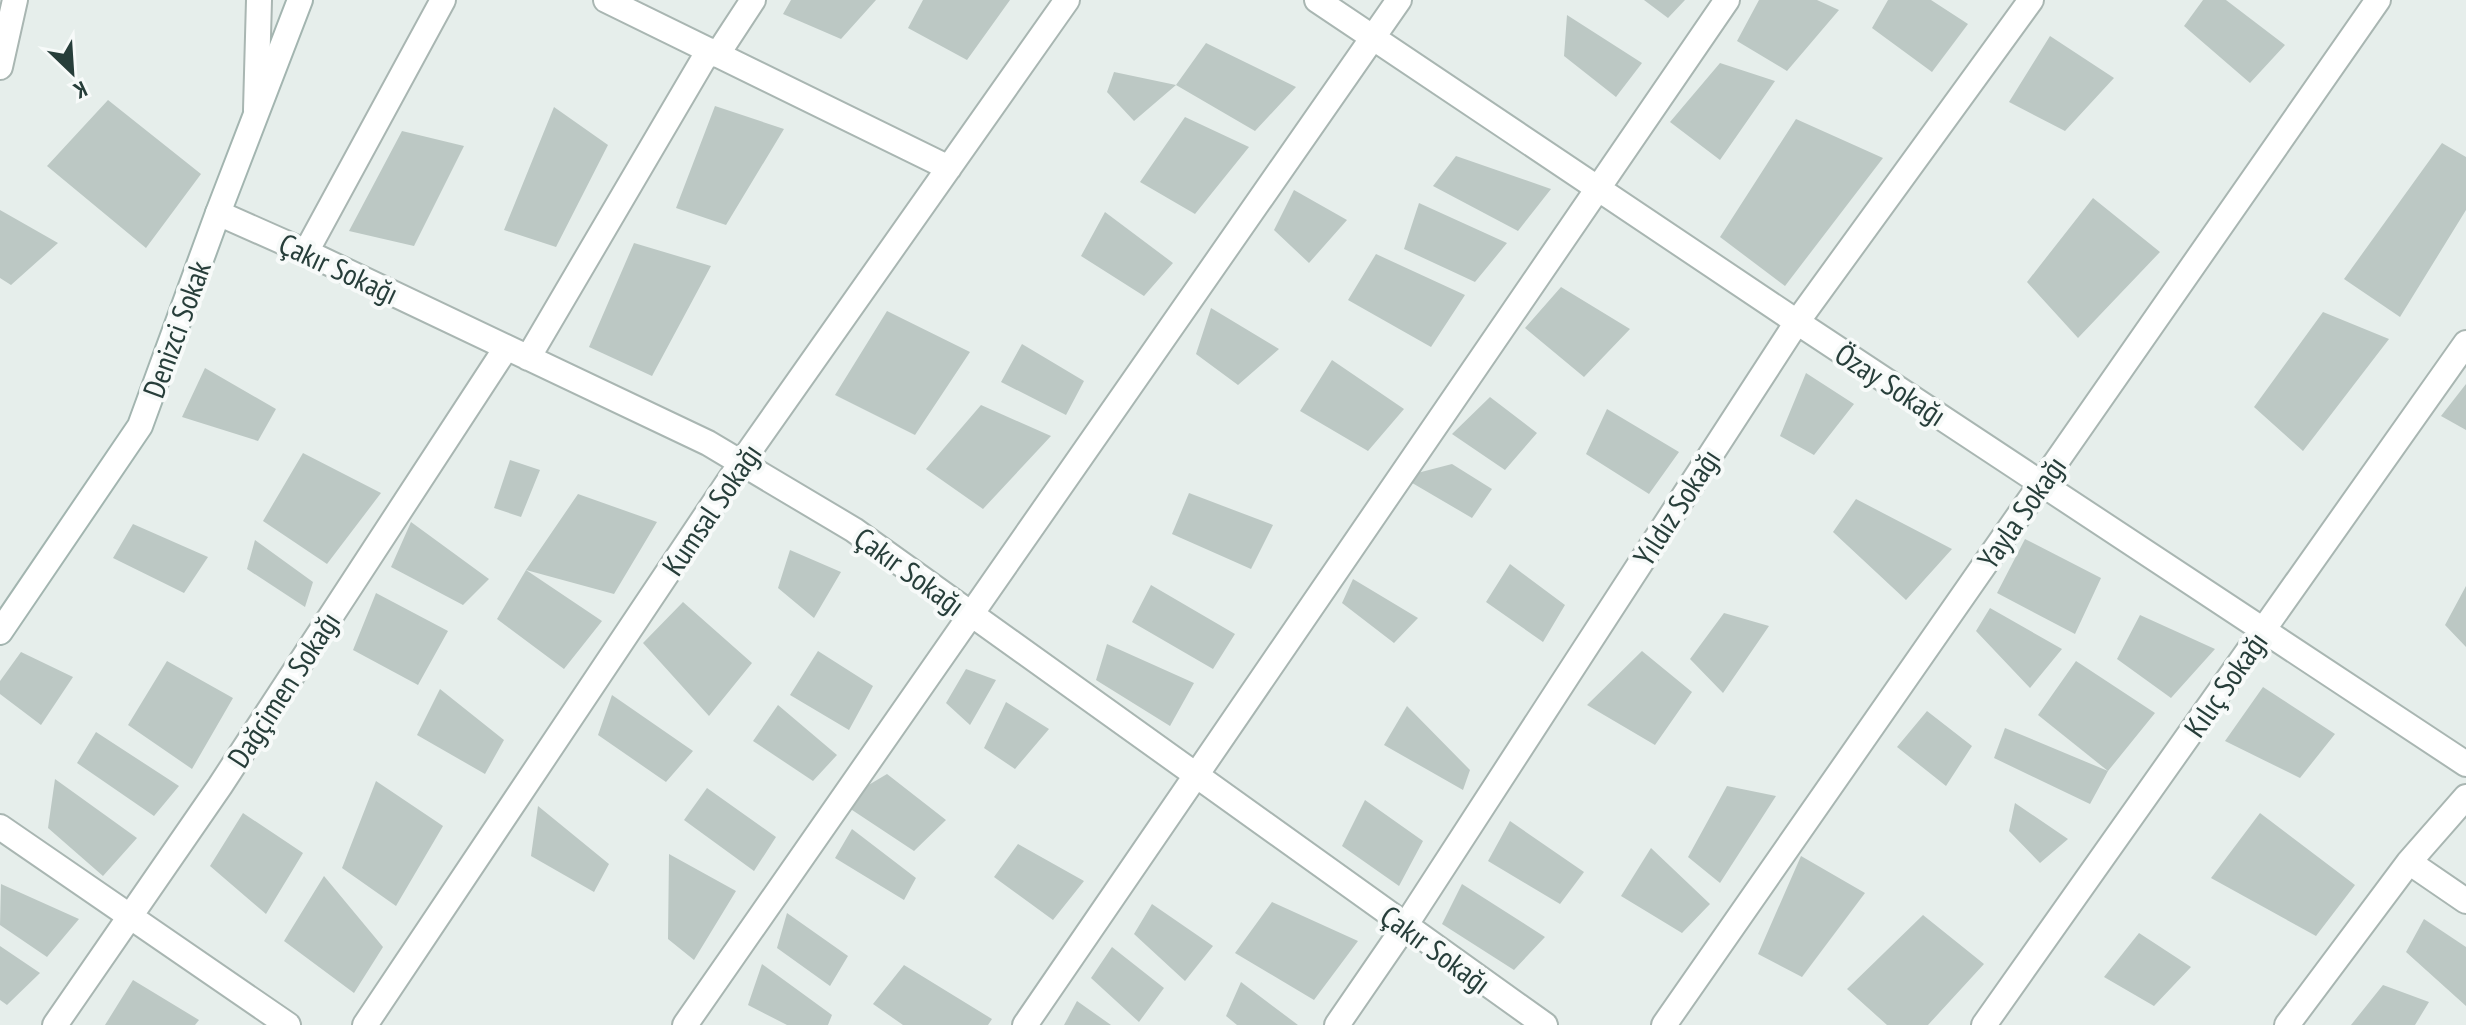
<svg xmlns="http://www.w3.org/2000/svg" width="2466" height="1025" font-family="'PT Sans Narrow',sans-serif">
<style>
.building{fill:#bcc8c4}
.lines{fill:none;stroke-linecap:round;stroke-linejoin:round}
.street-casing{stroke:#a9b6b2;stroke-width:28}
.secondary-casing{stroke:#a3b5b0;stroke-width:28}
.street{stroke:#fff;stroke-width:24}
.secondary{stroke:#fff;stroke-width:24}
.labels{text-anchor:middle;dominant-baseline:central;stroke-width:8;stroke-linejoin:round;paint-order:stroke}
.street-label{font-size:30px;fill:#273e3a;stroke:#f7faf9}
</style>
<rect width="100%" height="100%" fill="#e6eeeb"/>
<path class="building" d="M791,0H876L841,39L783,14Z
M923,0H1010L967,60L908,28Z
M1644,0H1685L1668,18Z
M1759,0H1817L1839,10L1787,71L1737,41Z
M1888,0H1931L1968,24L1932,72L1872,28Z
M2203,0H2226L2285,45L2250,83L2184,26Z
M1567,15L1642,63L1616,97L1564,56Z
M2050,36L2114,78L2065,131L2009,102Z
M1206,43L1296,87L1255,131L1176,85Z
M1720,63L1775,81L1720,160L1670,122Z
M1114,72L1176,85L1134,121L1107,92Z
M108,100L201,174L146,248L47,166Z
M715,106L784,129L726,225L676,208Z
M554,107L608,145L556,247L504,230Z
M1185,117L1249,147L1195,214L1140,182Z
M1796,119L1883,158L1785,286L1720,237Z
M402,131L464,146L414,246L349,231Z
M2442,143L2466,157V210L2400,317L2344,279Z
M1456,156L1551,189L1518,231L1433,186Z
M1294,190L1347,220L1309,263L1274,230Z
M2093,198L2160,252L2078,338L2027,282Z
M1419,203L1507,243L1475,282L1404,249Z
M0,210L58,243L11,285L0,278Z
M1105,212L1173,263L1144,296L1081,256Z
M634,243L711,266L652,376L589,347Z
M1376,254L1465,295L1431,347L1348,300Z
M1561,287L1630,329L1584,377L1525,328Z
M1211,308L1279,349L1238,385L1196,354Z
M887,311L970,352L915,435L835,395Z
M2323,312L2389,339L2303,451L2254,407Z
M1022,344L1084,381L1066,415L1001,382Z
M1332,360L1404,409L1368,451L1300,411Z
M205,368L276,409L258,441L182,417Z
M1806,373L1854,404L1814,455L1780,436Z
M2466,384V430L2441,416Z
M1490,397L1537,433L1505,470L1452,434Z
M981,405L1051,436L983,509L926,469Z
M1607,409L1679,452L1649,494L1586,454Z
M303,453L381,493L327,564L263,521Z
M510,460L540,470L521,517L494,508Z
M1452,464L1492,489L1472,518L1402,477Z
M1189,493L1273,525L1251,569L1172,534Z
M578,494L657,522L614,594L526,570Z
M1856,499L1952,549L1906,600L1833,532Z
M411,522L489,579L463,605L391,567Z
M133,524L208,557L184,593L113,558Z
M2025,539L2101,578L2075,634L1997,593Z
M255,540L313,582L305,607L247,569Z
M790,550L841,572L814,618L778,588Z
M1510,564L1565,605L1543,642L1486,602Z
M526,570L602,621L564,669L497,619Z
M1353,579L1418,618L1394,643L1342,603Z
M1151,585L1235,634L1213,669L1132,622Z
M2466,586V647L2445,625Z
M376,593L448,631L418,685L353,650Z
M683,602L752,663L709,716L643,643Z
M1990,608L2062,649L2030,688L1976,631Z
M1724,613L1769,626L1723,693L1690,659Z
M2140,615L2215,649L2171,698L2117,659Z
M1107,644L1194,683L1170,726L1096,680Z
M818,651L873,686L849,730L790,695Z
M1642,651L1692,692L1655,745L1587,705Z
M21,652L73,677L41,725L0,694V681Z
M167,661L233,698L192,769L128,725Z
M2076,661L2155,713L2108,771L2038,715Z
M966,669L996,680L970,725L946,703Z
M2263,687L2335,734L2300,778L2225,741Z
M440,689L504,740L485,774L417,735Z
M612,695L693,751L666,782L598,735Z
M1006,702L1049,729L1015,769L984,748Z
M778,705L837,755L813,781L753,741Z
M1407,706L1470,770L1463,790L1384,745Z
M1927,711L1972,746L1946,786L1897,747Z
M2005,728L2108,771L2090,804L1994,758Z
M96,732L179,786L154,816L77,763Z
M887,774L946,820L914,851L840,802Z
M55,779L137,838L103,876L48,828Z
M376,781L443,826L396,906L342,868Z
M1727,786L1776,796L1720,883L1688,857Z
M707,788L776,837L754,871L684,820Z
M1365,800L1423,841L1399,886L1342,846Z
M2015,803L2068,839L2040,863L2009,831Z
M538,806L609,864L594,892L531,856Z
M243,813L303,853L266,914L210,866Z
M2260,813L2355,885L2316,936L2211,878Z
M1510,821L1584,872L1560,904L1488,861Z
M852,829L916,878L904,900L835,858Z
M1018,844L1084,881L1053,920L994,877Z
M1651,848L1710,904L1682,933L1621,896Z
M669,854L736,891L694,960L668,939Z
M1801,856L1865,893L1802,977L1758,954Z
M324,876L383,947L354,993L284,941Z
M1,884L79,919L47,957L0,925Z
M1462,884L1545,937L1514,970L1442,924Z
M1272,902L1358,941L1314,1000L1235,953Z
M1152,904L1213,946L1185,981L1134,934Z
M787,913L848,956L830,986L777,948Z
M1923,915L1984,964L1928,1025H1887L1847,989Z
M2424,919L2466,947V1006L2406,952Z
M2139,933L2191,967L2154,1006L2104,977Z
M0,946L40,973L7,1005L0,1000Z
M1112,947L1164,988L1139,1022L1091,978Z
M762,964L832,1015L828,1025H787L748,1005Z
M904,965L992,1019L988,1025H903L873,1004Z
M133,980L199,1020L195,1025H105Z
M1241,982L1298,1025H1237L1226,1016Z
M2383,985L2429,1002L2415,1025H2351Z
M1077,1001L1111,1025H1064Z"/>
<g class="lines">
<defs>
<path id="street" d="M606,0L949,168
M1317,0L1797,322L2466,764
M717,55L753,0
M0,67L15,0
M256,110L259,0
M218,213L306,252L708,443L854,530L1545,1025
M306,252L443,0
M528,358L709,50
M0,827L288,1025
M2409,862L2466,901
M55,1025L220,786L506,348
M365,1025L741,463L1067,0
M685,1025L1399,0
M1025,1025L1727,0
M1337,1025L1405,926L1797,322L2031,0
M1664,1025L2378,0
M1984,1025L2466,343
M2287,1025L2409,862L2466,797"/>
<path id="secondary" d="M0,632L140,426L218,213L300,0"/>
</defs>
<use href="#street" class="street-casing"/>
<use href="#secondary" class="secondary-casing"/>
<use href="#street" class="street"/>
<use href="#secondary" class="secondary"/>
</g>
<g class="labels">
<g class="street-label">
<text transform="translate(339 268) rotate(25)">Çakır Sokağı</text>
<text transform="translate(176 329) rotate(-70)">Denizci Sokak</text>
<text transform="translate(1891 384) rotate(33)">Özay Sokağı</text>
<text transform="translate(1676 507) rotate(-57)">Yıldız Sokağı</text>
<text transform="translate(711 509) rotate(-56)">Kumsal Sokağı</text>
<text transform="translate(2021 512) rotate(-55)">Yayla Sokağı</text>
<text transform="translate(910 571) rotate(36)">Çakır Sokağı</text>
<text transform="translate(2225 684) rotate(-55)">Kılıç Sokağı</text>
<text transform="translate(283 689) rotate(-57)">Dağçimen Sokağı</text>
<text transform="translate(1436 949) rotate(36)">Çakır Sokağı</text>
</g>
</g>
<g transform="translate(72 72) rotate(155)" stroke="#f7faf9" stroke-width="6" paint-order="stroke">
<path d="M0-6L14 30L0 20L-14 30Z" fill="#273e3a"/>
<text y="-12" font-size="22" font-weight="bold" text-anchor="middle" fill="#273e3a">K</text>
</g>
</svg>
